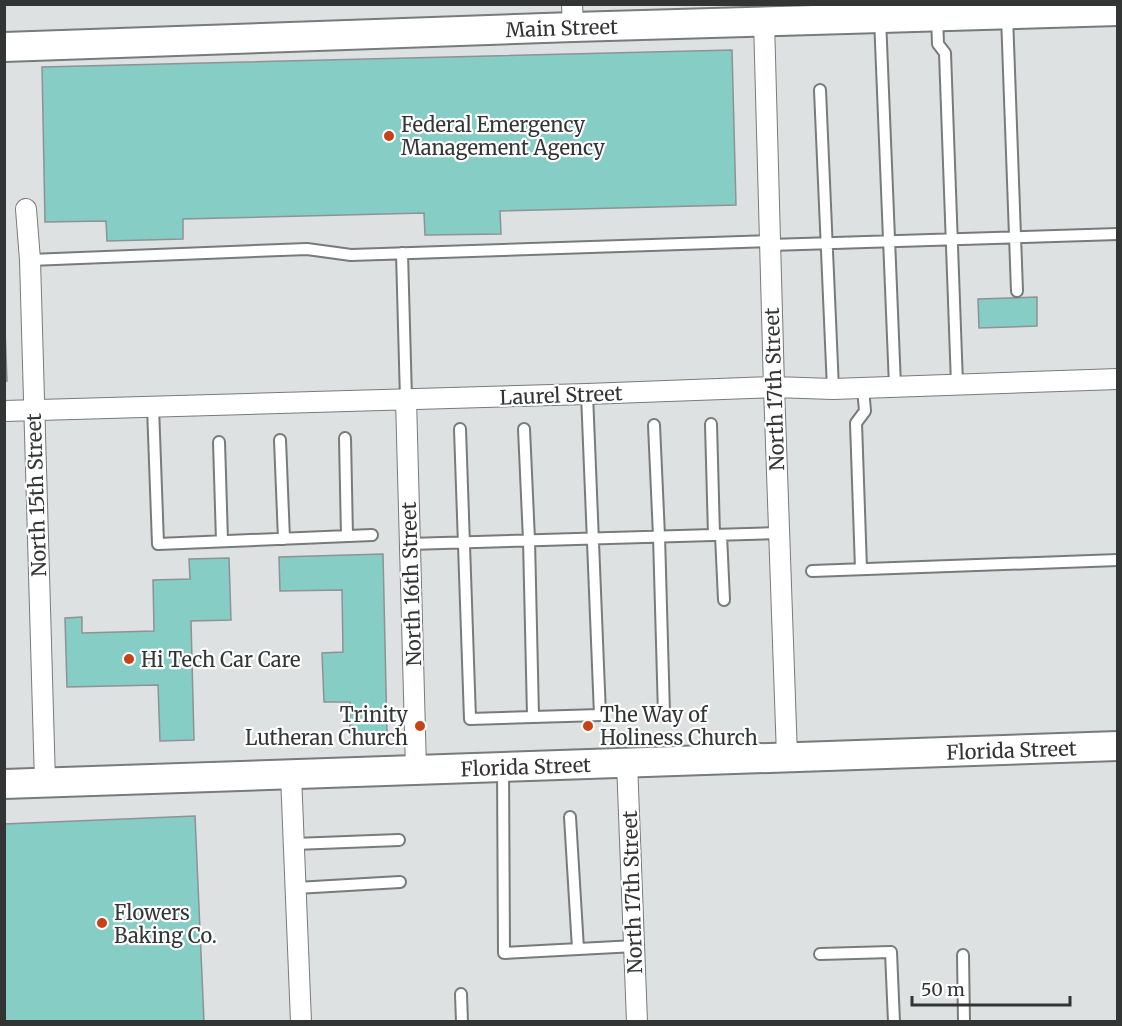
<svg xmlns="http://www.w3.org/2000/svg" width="1122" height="1026" font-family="Merriweather,serif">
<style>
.building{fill:#86cdc5;stroke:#8f9292;stroke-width:1.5}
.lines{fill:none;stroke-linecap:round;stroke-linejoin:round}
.lane-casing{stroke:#777b7a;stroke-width:14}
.street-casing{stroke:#777b7a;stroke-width:22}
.secondary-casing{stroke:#777b7a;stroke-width:32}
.lane{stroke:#fff;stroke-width:10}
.street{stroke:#fff;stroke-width:20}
.secondary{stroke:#fff;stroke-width:28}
.poi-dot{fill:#c94114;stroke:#fff;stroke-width:2}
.labels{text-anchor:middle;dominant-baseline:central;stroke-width:4.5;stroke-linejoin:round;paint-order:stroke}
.street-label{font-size:20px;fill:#333434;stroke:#fff}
.poi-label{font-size:20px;fill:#333434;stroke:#fff;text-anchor:start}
</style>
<rect width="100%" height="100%" fill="#dde1e1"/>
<path class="building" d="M732,50L736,205L500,211L501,234L425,235L424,213L183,219V239L107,241L106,221L45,222L42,67Z
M1037,297V326L979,328L978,299Z
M4,303L7,381L4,382Z
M383,554L387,734L350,735V702H324L322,653L343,652L342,590L280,591L279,557Z
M229,558L231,620L191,621L194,740L160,741L158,685L67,687L65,618L82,617V633L154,631L153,580L190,579L189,559Z
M195,816L204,1022H4V824Z"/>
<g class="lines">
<defs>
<path id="lane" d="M937,16L938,44L945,53L957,384
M1007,16L1017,291
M880,18L895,386
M820,90L833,389
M770,245L1118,234
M402,253L406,399
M30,260L307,249L351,255L770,241
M153,407L158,544L372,535
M711,424L714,535
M654,425L659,536L664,714
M460,429L470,719L600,715L587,394
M524,429L529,540L533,716
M345,438L347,536
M280,440L284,539
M219,442L222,541
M721,535L724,600
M409,544L779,533
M861,569L856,423L865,411L863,388
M812,571L1118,560
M503,767L504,953L635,946
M570,817L578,949
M294,844L399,840
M296,888L400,882
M820,954L891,952L894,1022
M963,955L964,1022
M461,994L462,1022"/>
<path id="street" d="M572,4L573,27
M764,21L774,387L787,756
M26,209L30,260L45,782
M406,399L416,769
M4,411L587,394L774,387L833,389L1118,379
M627,762L637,1022
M291,775L301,1022"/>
<g id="secondary">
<path id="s1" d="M4,47L573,27L1118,11"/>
<path id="s2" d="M4,784L1118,746"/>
</g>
</defs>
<use href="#lane" class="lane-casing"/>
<use href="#street" class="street-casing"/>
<use href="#secondary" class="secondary-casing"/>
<use href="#lane" class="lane"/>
<use href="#street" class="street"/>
<use href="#secondary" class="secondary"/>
</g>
<g class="poi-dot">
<circle cx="389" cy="136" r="6"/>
<circle cx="129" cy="659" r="6"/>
<circle cx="420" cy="726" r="6"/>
<circle cx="588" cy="726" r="6"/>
<circle cx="102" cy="923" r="6"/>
</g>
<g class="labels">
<g class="street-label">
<text stroke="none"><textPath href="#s1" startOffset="558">Main Street</textPath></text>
<text transform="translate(774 389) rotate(-92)">North 17th Street</text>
<text transform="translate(561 395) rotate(-2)">Laurel Street</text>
<text transform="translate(36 495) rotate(-92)">North 15th Street</text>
<text transform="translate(411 584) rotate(-92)">North 16th Street</text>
<text stroke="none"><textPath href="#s2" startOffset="1008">Florida Street</textPath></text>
<text stroke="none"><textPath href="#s2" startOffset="522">Florida Street</textPath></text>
<text transform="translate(632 892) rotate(-92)">North 17th Street</text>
</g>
<g class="poi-label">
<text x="401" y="124">Federal Emergency<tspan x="401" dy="23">Management Agency</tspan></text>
<text x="141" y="659">Hi Tech Car Care</text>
<text x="408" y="714" text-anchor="end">Trinity<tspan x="408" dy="23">Lutheran Church</tspan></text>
<text x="600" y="714">The Way of<tspan x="600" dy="23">Holiness Church</tspan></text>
<text x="114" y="912">Flowers<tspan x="114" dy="23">Baking Co.</tspan></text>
</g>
</g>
<rect width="1122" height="1026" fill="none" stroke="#333434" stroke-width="12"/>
<path d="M912 996v9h158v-9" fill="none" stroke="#333434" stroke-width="3"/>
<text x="921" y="996" font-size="18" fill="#333434" stroke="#ffffff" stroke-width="4.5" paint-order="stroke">50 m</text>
</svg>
